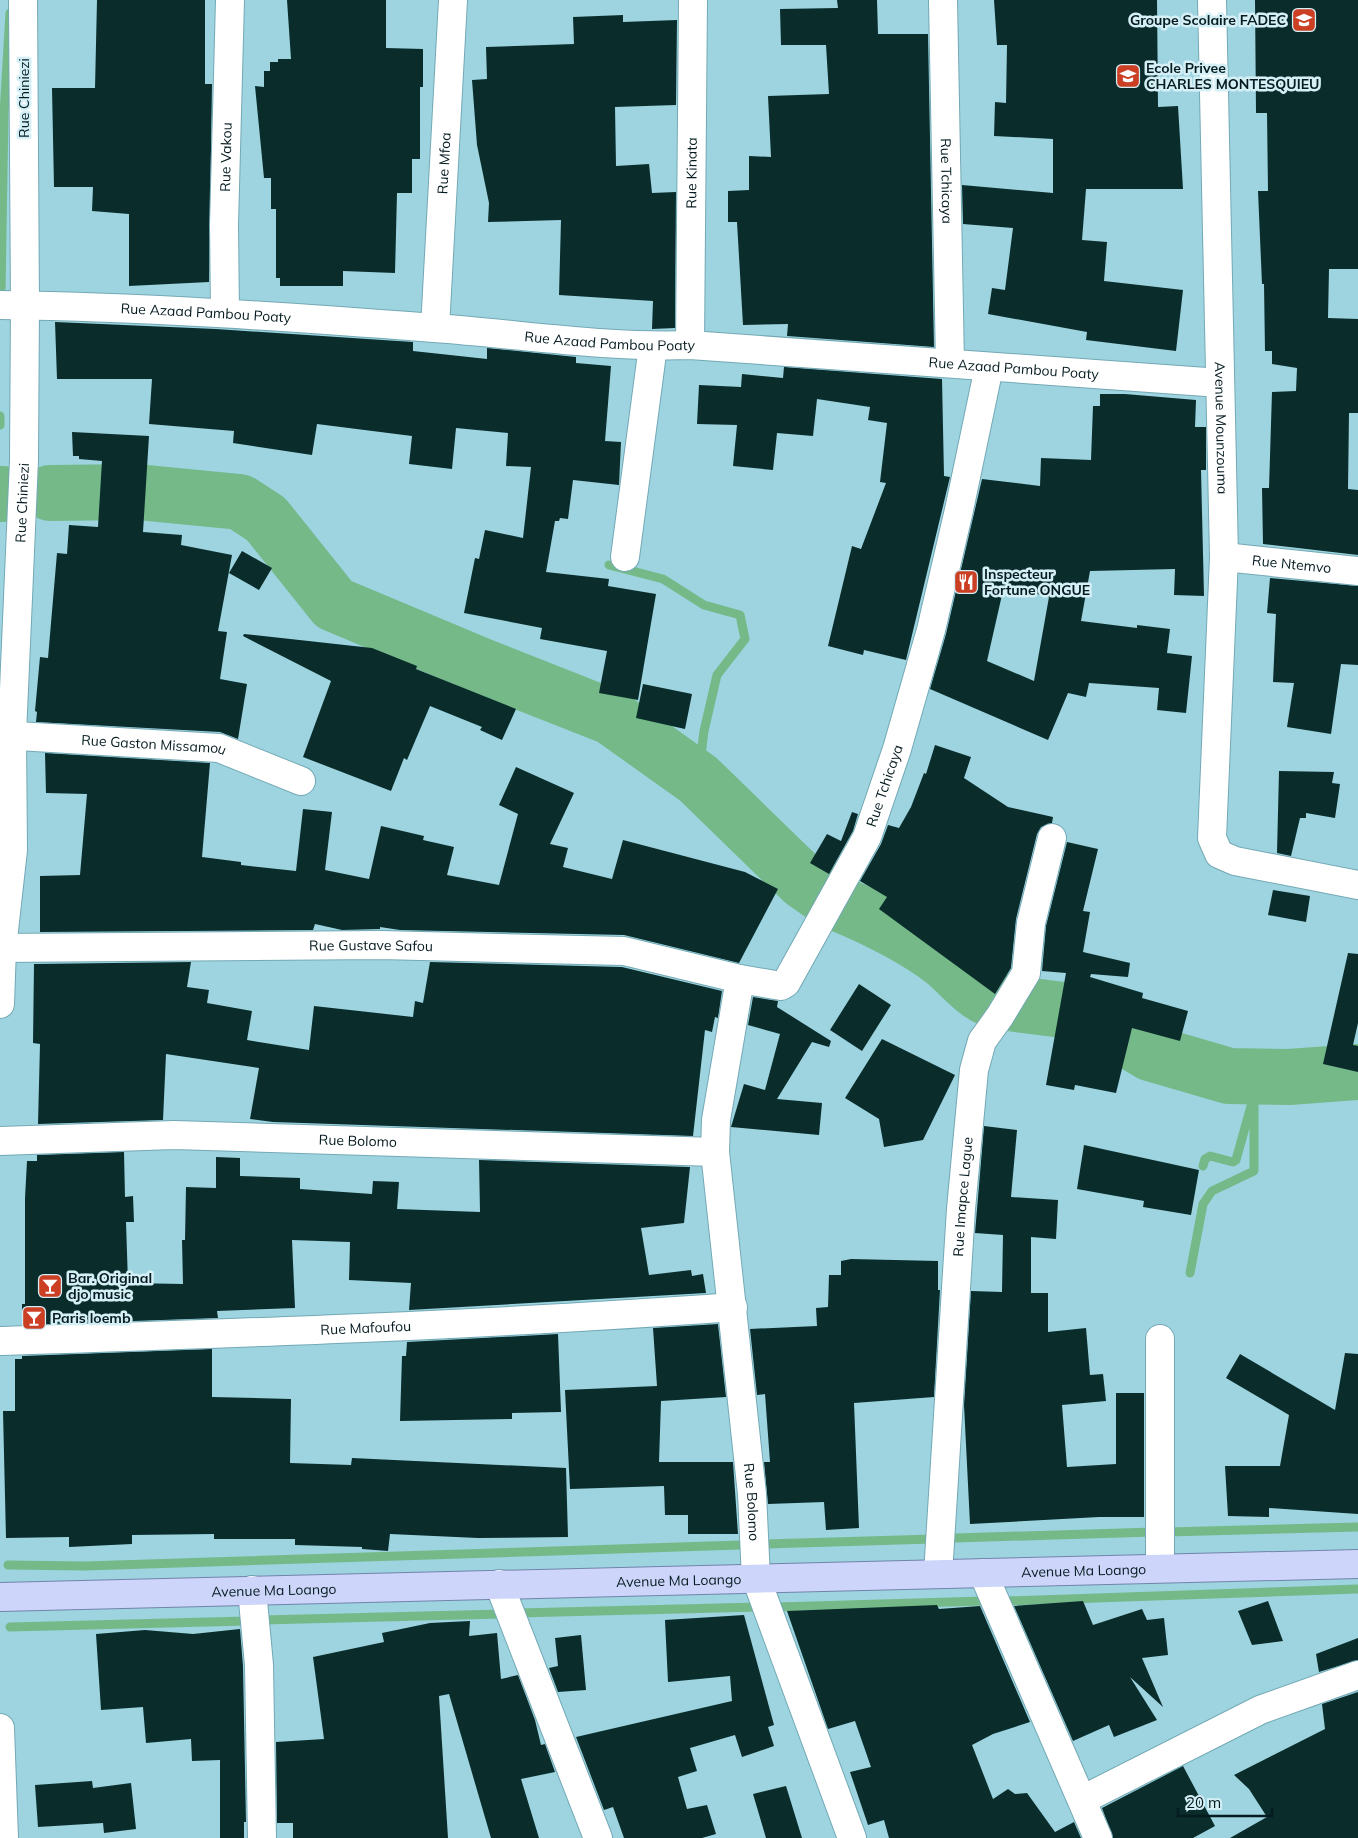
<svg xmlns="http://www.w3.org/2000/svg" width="1358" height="1838" font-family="Mulish,sans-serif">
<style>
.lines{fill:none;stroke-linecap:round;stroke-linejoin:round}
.stream{stroke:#75b989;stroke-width:9}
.river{stroke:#75b989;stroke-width:56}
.building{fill:#0a2d2c;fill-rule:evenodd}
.minor-casing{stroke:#73a9b5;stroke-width:30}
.major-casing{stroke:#7283ac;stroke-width:30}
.minor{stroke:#fff;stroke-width:28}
.major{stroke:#cdd6fa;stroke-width:28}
.labels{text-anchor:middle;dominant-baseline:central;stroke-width:5;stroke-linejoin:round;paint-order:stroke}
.poi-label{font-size:14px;font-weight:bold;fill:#051b20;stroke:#d4eff6;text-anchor:start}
.street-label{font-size:14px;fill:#051b20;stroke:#d4eff6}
</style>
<rect width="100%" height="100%" fill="#9dd4e0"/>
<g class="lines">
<path class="stream" d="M1,294L4,114L10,13
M0,416V425
M609,565L663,579L704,605L740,615L745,639L717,675L704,731L698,779
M1203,1166L1205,1159L1210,1156L1233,1162L1236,1160L1251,1106
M1190,1273L1203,1204L1212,1191L1254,1171V1095
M1167,1532L1358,1527
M955,1538L1153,1532
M766,1544L933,1539
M8,1565L85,1566L741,1545
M1006,1601L1358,1589
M777,1607L985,1601
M518,1613L759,1607
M263,1620L502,1614
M10,1627L247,1621"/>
<path class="river" d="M50,493L137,492L240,502L266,519L334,604L482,666L611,717L698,779L803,881L823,895
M0,494H4
M842,905C878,920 912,937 943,960C962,975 977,999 1002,1002
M1016,1004L1063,1010L1117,1033L1150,1053L1229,1076L1289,1077L1358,1072"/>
</g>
<path class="building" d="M97,0H205V84H212L209,282L129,286V214L92,211L93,187H54L52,88H95Z
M287,0H386V48L423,49V87H420V159H412V193H397L395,273L343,271V286H280V278H276V209H271V178H264L255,86L264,87V71H270V62H278V59H291Z
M837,0H877L878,34H928L934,347L787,336L788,324L743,325L737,222H728V191L749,190V156L771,157L768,96L829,94L826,45H781L780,9L838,8Z
M994,0H1157L1158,107L1178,106L1183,189H1086L1082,240L1107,242L1104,281L1183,290L1176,351L1086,340L1087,332L988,314L992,288L1005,290L1013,228L963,224L962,185L1053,193V139L994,136L995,102L1006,103L1007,45H997Z
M1255,0H1358V269H1329L1328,318L1358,319V413H1349L1348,489L1358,490V555L1263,544L1262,488H1269L1272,392L1296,391L1297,368L1272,364V351H1265L1264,284H1262L1258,191H1268L1267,113H1256Z
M623,15V22L677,20L676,105L615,107L616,166L649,164L652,193L676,192L675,328L652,329L653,301L559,295L561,220L488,222L489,203L477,145L472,80L487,79L486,47L574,44L573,17Z
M55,322L216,329L413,342V351L487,359V348L576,357V363L611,366L605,441L621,442L619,485L573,480L568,519L560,518L559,521H555L546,572L609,579L608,586L656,594L638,700L599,693L607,651L540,639L542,628L464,613L475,558L479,559L485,530L523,538L531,467L506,466L508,433L456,428L452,469L409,464L412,436L317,424L312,455L233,443L234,431L149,424L152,379H57Z
M784,367L942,379L944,476L950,477L906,660L864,650L863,655L828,646L852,546L861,549L886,483L880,482L887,423L868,420L870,407L817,399L813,436L777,433L773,470L733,466L737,425L697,424L699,385L741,387L742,374L783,378Z
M1100,394H1125L1196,400L1195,427H1206V470H1201L1204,596L1174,595L1175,569L1090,571L1081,621L1137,628V625L1170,629L1167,653L1192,656L1186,713L1157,710L1159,688L1089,683L1086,697L1068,693L1048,740L930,689L946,634L982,479L1040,486L1041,458L1091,460L1093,406H1100ZM1004,586L1049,597L1034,681L987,661Z
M72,432L149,436L143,532L182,535L181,545L232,555L218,631L227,632L220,679L247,684L238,739L220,732L36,722L37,712L35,711L40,657L48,658L57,553L67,554L69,525L98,527L102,461L79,459V456H73Z
M242,551L272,568L259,590L229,573Z
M1270,578L1358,586V665L1341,664L1331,734L1287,727L1294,683L1273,682L1276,614L1267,613Z
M244,634L372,648L417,666L416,669L516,709L502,740L480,730L482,727L430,706L407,760L404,758L391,791L303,757L331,681L243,636Z
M643,684L692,694L685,729L636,718Z
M935,745L971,757L964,778L1008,807L1053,817L1052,823L1041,827L1037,834L1016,919L1011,968L995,994L879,909L887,897L860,881L881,844L888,825L899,828L911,807L924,773L926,774Z
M45,753L210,763L202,857L241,862V865L296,871L303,809L332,812L325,870L369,879L381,826L424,836L423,840L454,847L447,875L499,885L518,814L499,805L516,767L574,793L550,844L568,848L563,867L612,879L623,840L745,872L778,889L739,963L624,935L400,930L380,927V929L342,930L315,924L313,930L40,932V876L80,875L87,794L46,793Z
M1279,771L1334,772L1332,783L1340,784L1335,818L1306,813V818H1300L1291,856L1277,853Z
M852,812L858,814L853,831L829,874L810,863L827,834L841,841Z
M1067,842L1098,849L1083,911L1090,912L1083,952L1130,963L1128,977L1091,974L1090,977L1143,993L1142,998L1188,1011L1180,1041L1132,1028L1116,1093L1075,1085L1074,1090L1046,1085L1066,973L1042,971L1046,926Z
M1273,890L1310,896L1306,922L1268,915Z
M1348,953L1358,954V1023L1353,1045L1358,1046V1072L1323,1064Z
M191,962L187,987L209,990L207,1003L252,1011L247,1040L309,1050L314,1006L413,1017L415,1001L423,1003L430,962L622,967L722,991L718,1018L715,1017L712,1032L705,1030L693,1136L273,1122L250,1119L259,1068L166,1054L163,1120L38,1124L40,1044L33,1043L34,964Z
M859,984L891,1005L862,1051L830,1030Z
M753,997L778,1001L777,1007L831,1041L829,1047L812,1042L777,1099L822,1103L819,1135L731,1127L744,1084L765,1090L780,1034L748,1025Z
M882,1039L955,1075L923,1140L884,1147L879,1119L845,1098Z
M984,1126L1017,1130L1011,1197L1058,1200L1056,1239L1031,1237V1293H1048V1332L1086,1328L1090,1375L1103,1374L1106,1401L1062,1405L1067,1467L1116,1464V1393H1144V1517H1099L970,1524L964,1405L971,1291L1002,1292L1003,1235L975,1233Z
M1084,1145L1199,1170L1191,1215L1143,1207L1144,1201L1077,1189Z
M124,1152L125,1197L133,1196L134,1222H126L128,1283L183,1284L182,1240H185L186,1187L216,1188V1157L240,1158V1176L300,1178V1189L372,1194L373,1181L399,1182L397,1209L480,1212L479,1160L690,1167L684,1223L641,1228L649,1275L691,1270L692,1276L703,1274L706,1293L409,1310L411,1283L349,1280L350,1242L292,1240L295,1308L217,1311L218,1318L22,1325V1304H25V1198L27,1161H37V1155Z
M851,1259L938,1261V1290H940L934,1397L854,1403L859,1528L826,1530L824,1502L768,1504L764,1462H770L765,1394L757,1395L750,1329L817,1326L816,1308L828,1307L829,1275H841V1261Z
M718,1324L726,1397L661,1401L659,1462H733L738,1534H688V1515H665L664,1486L570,1489L565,1390L657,1386L653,1328Z
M558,1334L561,1412L512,1413V1419L400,1421L402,1356H406L407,1342Z
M212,1349V1397L291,1399L290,1463L351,1465L352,1458L566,1468L568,1537L478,1538L390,1534L388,1551L362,1549V1547L295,1545V1539H214V1534L132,1535V1544L69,1547V1537L6,1538L3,1411H15V1359H22V1356Z
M1345,1353L1358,1354V1514L1269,1508V1517L1228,1516L1225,1466H1280L1289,1415L1226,1378L1240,1354L1335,1410Z
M1083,1601L1093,1625L1142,1609L1147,1620L1164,1618L1168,1655L1142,1658L1163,1707L1130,1677L1157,1720L1114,1737L1109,1725L1073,1741L1014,1606Z
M1268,1601L1283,1641L1252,1645L1238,1611Z
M937,1605L939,1609L980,1606L1030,1722L993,1734L972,1745L993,1799L1008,1789L1015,1794L1027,1793L1055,1832L1074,1822L1081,1838H889L884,1820L868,1825L850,1772L871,1767L855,1721L828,1729L787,1611Z
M744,1615L774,1725L768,1727L774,1746L742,1757L735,1735L690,1748L697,1771L678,1777L687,1809L707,1805L716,1834L702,1838H624L613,1807L604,1810L576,1737L732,1701L730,1676L668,1682L665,1620Z
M470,1621L469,1636L497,1633L501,1679L518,1675L535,1720L541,1745L545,1744L555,1772L521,1779L539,1838H491L449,1694L439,1696L448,1838H293V1823H277L276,1742L324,1739L313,1657L384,1642L382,1633L430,1623Z
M240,1629L243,1666L246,1822H244V1838H220V1760L192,1761L191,1739L146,1743L143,1707L101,1710L96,1634L145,1630L193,1634Z
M581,1635L586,1690L558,1692L549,1668L558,1666L555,1638Z
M1358,1638V1660L1319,1672L1316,1654Z
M1358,1692V1838H1230L1267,1817L1249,1789L1234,1775L1325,1729L1322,1704Z
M1183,1766L1215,1826L1193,1838H1113L1102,1808Z
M92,1781L93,1788L131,1783L136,1829L104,1833L103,1823L38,1827L35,1785Z
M786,1786L802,1838H766L753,1794Z"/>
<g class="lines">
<defs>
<g id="minor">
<path id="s1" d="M943,0L950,363"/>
<path id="s2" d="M1212,0L1224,557L1212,838L1219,854L1235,861L1358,885"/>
<path id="s3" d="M0,305C145,307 290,317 434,328C519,334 605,348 690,345L1220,383"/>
<path id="s4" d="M225,313L224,225L230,0"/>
<path id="s5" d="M435,328L453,0"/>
<path id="s6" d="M690,345L693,0"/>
<path d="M625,557L653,346"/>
<path id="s7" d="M1224,557L1358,571"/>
<path id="s8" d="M0,735L219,748L301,781"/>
<path id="s9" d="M0,948L381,945L624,951L740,979"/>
<path id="s10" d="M0,1004L2,948L13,850L12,735L24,460L25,305L23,0"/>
<path id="s11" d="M0,1141L174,1135L715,1152L716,1120L740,979L781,986L786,983L867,837L897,749L931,630L959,510L989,367"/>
<path id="s12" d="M715,1152L752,1494L756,1578L852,1838"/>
<path d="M1160,1339V1568"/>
<path id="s13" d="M0,1341C244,1333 489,1325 733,1307"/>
<path d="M983,1573L1098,1838"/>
<path id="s14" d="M938,1574L961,1209L974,1070L982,1041L1000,1016L1026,973L1031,923L1052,838"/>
<path d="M499,1584L598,1838"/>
<path d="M252,1590L259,1665L262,1838"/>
<path d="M0,1728L4,1838"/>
<path d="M1082,1800L1260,1710L1358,1675"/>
</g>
<g id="major">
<path id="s15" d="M0,1597L1358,1564"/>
</g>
</defs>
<use href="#minor" class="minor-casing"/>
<use href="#major" class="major-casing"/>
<use href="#minor" class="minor"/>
<use href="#major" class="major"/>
</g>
<defs>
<symbol id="school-square" viewBox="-11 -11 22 22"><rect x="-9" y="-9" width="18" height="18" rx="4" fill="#cb4025" stroke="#d4eff6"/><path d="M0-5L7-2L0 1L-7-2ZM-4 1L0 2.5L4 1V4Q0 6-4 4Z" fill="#fff"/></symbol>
<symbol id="restaurant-square" viewBox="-11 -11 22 22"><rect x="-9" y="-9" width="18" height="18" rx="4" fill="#cb4025" stroke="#d4eff6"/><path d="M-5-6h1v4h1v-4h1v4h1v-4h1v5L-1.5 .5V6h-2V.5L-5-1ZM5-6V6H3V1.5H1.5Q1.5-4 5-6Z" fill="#fff"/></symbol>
<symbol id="bar-square" viewBox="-11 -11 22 22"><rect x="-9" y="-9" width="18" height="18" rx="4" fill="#cb4025" stroke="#d4eff6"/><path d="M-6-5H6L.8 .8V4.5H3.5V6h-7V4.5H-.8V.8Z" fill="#fff"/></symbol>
</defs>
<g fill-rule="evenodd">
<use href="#school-square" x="1290" y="6" width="28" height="28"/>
<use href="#school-square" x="1114" y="62" width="28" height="28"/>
<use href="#restaurant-square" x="952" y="568" width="28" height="28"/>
<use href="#bar-square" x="36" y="1272" width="28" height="28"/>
<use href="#bar-square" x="20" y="1304" width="28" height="28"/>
</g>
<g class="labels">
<g class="poi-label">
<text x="1286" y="20" text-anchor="end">Groupe Scolaire FADEC</text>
<text x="1146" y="68">Ecole Privee<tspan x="1146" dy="16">CHARLES MONTESQUIEU</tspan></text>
<text x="984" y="574">Inspecteur<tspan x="984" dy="16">Fortune ONGUE</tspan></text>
<text x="68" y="1278">Bar. Original<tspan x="68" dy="16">djo music</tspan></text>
<text x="52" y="1318">Paris loemb</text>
</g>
<g class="street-label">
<text transform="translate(24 98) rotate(-90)">Rue Chiniezi</text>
<text stroke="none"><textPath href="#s4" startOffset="156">Rue Vakou</textPath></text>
<text stroke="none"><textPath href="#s5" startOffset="165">Rue Mfoa</textPath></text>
<text stroke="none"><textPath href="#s6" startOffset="172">Rue Kinata</textPath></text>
<text stroke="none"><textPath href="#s1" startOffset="181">Rue Tchicaya</textPath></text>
<text stroke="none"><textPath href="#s3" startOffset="206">Rue Azaad Pambou Poaty</textPath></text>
<text stroke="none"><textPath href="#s3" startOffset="611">Rue Azaad Pambou Poaty</textPath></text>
<text stroke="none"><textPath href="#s3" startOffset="1016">Rue Azaad Pambou Poaty</textPath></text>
<text stroke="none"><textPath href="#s2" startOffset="428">Avenue Mounzouma</textPath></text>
<text stroke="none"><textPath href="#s10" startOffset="502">Rue Chiniezi</textPath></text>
<text stroke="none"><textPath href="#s7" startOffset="68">Rue Ntemvo</textPath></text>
<text stroke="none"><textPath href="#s8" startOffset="154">Rue Gaston Missamou</textPath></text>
<text stroke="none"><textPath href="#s11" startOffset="1159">Rue Tchicaya</textPath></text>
<text stroke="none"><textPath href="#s9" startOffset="371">Rue Gustave Safou</textPath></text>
<text stroke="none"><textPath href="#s11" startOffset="358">Rue Bolomo</textPath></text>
<text stroke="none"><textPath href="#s14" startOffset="378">Rue Imapce Lague</textPath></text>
<text stroke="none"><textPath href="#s13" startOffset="366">Rue Mafoufou</textPath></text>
<text stroke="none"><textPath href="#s12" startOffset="352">Rue Bolomo</textPath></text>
<text stroke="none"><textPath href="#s15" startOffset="1084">Avenue Ma Loango</textPath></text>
<text stroke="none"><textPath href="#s15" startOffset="679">Avenue Ma Loango</textPath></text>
<text stroke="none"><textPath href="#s15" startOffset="274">Avenue Ma Loango</textPath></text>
</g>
</g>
<path d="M1178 1808v8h94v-8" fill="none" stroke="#051b20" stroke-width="2.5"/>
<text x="1186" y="1808" font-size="15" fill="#051b20" stroke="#d4eff6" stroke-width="4" paint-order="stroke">20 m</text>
</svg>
